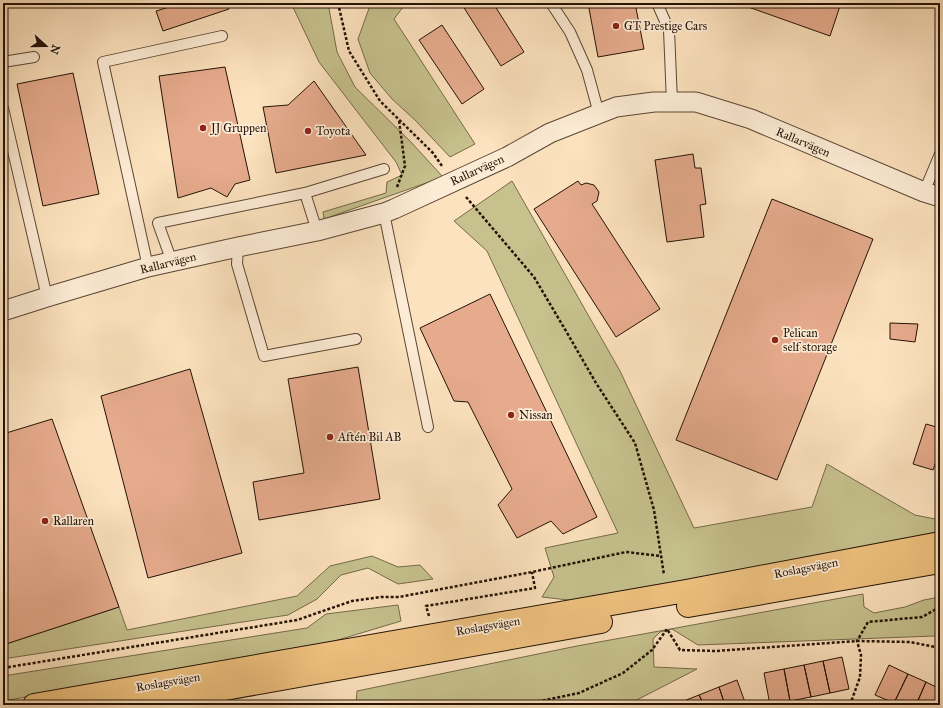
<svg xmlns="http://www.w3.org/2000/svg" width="943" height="708" font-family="'IM FELL Great Primer',serif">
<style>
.green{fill:#c6c18d;stroke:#756a4a}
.building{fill:#e6ab8d;stroke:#241206}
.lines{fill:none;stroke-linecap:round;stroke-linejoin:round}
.lane-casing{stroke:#5a4634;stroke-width:12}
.street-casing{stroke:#5a4634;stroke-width:21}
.primary-casing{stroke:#241206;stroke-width:24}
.path{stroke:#241206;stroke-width:2.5;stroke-dasharray:3 2;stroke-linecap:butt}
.lane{stroke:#fdecd5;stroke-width:10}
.street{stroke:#fdecd5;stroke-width:19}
.primary{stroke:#eec17f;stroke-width:22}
.poi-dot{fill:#8f2418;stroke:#fdecd5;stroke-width:1.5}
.labels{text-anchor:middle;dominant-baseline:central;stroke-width:3.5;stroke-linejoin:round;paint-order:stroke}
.poi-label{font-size:12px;fill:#241206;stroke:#fdecd5;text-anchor:start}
.street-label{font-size:12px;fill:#241206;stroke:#fdecd5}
</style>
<rect width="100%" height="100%" fill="#fce2be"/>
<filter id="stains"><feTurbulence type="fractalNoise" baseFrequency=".005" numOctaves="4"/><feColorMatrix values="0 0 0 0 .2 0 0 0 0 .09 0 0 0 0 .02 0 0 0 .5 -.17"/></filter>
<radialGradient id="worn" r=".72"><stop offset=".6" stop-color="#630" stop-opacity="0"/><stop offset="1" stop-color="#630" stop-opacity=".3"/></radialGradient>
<path class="green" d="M291,3H328L337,52L355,87L409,140L443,177L324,219L323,212L386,193L387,182L402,175L396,162L319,62Z
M371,3H406L394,19L475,144L450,157L415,120L392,99L370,73L358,39Z
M512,181L620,371L694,528L812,507L827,464L915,515L940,520V534L577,601L542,597L554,577L545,548L618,533L487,251L454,221Z
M372,556L398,567L420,565L433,579L398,584L368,568L341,575L317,599L288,615L3,659V645L119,607L127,630L297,596L330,566Z
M863,594L864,607L874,613L905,607L924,600L940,597V637L934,636L698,645L672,629L660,632L653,639L654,667L697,669L627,705H356L357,691L577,646Z
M398,605L401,621L318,646L3,701V676L307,628L326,614Z"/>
<path class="building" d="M168,3H227L229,9L163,31L156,11L169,7Z
M461,3H493L524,52L501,66Z
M588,3H635L644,49L598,57Z
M737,3H841L830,36Z
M442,25L484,89L462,104L419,40Z
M225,67L250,180L235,184L227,197L211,188L178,198L159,76Z
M73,73L99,194L43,206L17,84Z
M314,81L366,155L276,173L263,107L288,105Z
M693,154L695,168H701L706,204L700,205L704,237L667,242L655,160Z
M578,181L581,185L586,183L594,185L599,192L597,201L592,204L660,309L616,337L534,209Z
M772,199L873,239L777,480L676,440Z
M490,294L597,517L563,534L551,521L517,538L498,505L512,489L468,402L454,401L420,328Z
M890,323L918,324L915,342L890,339Z
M358,367L380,499L259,520L253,482L304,473L288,379Z
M190,369L242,553L148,578L101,396Z
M52,419L119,607L3,645V434Z
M926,424L940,428V450L933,470L913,464Z
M842,657L849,689L830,693L823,661Z
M823,661L830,693L811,697L804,665Z
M804,665L811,697L790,701L784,669Z
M889,665L908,674L894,703L875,695Z
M784,669L790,701L770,705L764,673Z
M908,674L926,682L916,705H897L894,703Z
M737,680L746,705H725L719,687Z
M926,682L940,689V700L938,705H916Z
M719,687L725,705H704L699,695Z
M699,695L704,705H682L681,702Z"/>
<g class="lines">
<defs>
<path id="lane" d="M551,3L570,32L587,70L599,114
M657,3L669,30L672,102
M3,62L34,57
M3,108L47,297
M924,192L940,154
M305,193L317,231
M384,213L428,427
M238,247L237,264L264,356L356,339
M172,262L158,223L305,193L384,169
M148,267L103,62L222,36"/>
<path id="street" d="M3,311L47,297L148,267L238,247L317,231L384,213L394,209L507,157L550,133L616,107L654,102H696L751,119L924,192L940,197"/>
<path id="primary" d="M688,606L940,562
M34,705L686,591L940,543
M135,705L601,622"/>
</defs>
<use href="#lane" class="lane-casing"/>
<use href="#street" class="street-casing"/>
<use href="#primary" class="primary-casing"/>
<path class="path" d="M338,3L349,51L380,101L433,153L442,166
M397,187L405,166L399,120
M466,197L534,277L566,331L596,383L635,443L654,510L664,575
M429,616L426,606L535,588L532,572
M3,668L297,620L352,601L381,597H399L532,572L626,552L661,556
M337,705L346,704L351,705
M513,705L531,703L579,693L623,673L652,650L667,629L680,650L716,651L857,641L910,642L940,648
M850,705L860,677L861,655L857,641L868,622L922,617L940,607"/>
<use href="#lane" class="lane"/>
<use href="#street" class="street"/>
<use href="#primary" class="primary"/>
</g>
<g class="poi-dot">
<circle cx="616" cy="26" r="4"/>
<circle cx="203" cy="128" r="4"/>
<circle cx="308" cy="131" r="4"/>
<circle cx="775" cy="340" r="4"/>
<circle cx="511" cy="415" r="4"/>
<circle cx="330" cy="437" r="4"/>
<circle cx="45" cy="521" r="4"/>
</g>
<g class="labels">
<g class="poi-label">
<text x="624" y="26">GT Prestige Cars</text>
<text x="211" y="128">JJ Gruppen</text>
<text x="316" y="131">Toyota</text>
<text x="783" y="333">Pelican<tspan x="783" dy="14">self storage</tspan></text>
<text x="519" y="415">Nissan</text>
<text x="338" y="437">Aftén Bil AB</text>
<text x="53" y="521">Rallaren</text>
</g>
<g class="street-label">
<text transform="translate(803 142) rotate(23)">Rallarvägen</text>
<text transform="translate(477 170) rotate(-25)">Rallarvägen</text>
<text transform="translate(168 263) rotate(-14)">Rallarvägen</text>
<text transform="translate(806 568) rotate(-11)">Roslagsvägen</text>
<text transform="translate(488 626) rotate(-10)">Roslagsvägen</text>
<text transform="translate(168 682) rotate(-10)">Roslagsvägen</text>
</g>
</g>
<rect width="943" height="708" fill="none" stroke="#fce2be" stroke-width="16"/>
<rect x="4" y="4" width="935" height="700" fill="none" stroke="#241206" stroke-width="2"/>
<rect x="8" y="8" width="927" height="692" fill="none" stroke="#241206"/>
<g transform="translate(46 46) rotate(111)" stroke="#fdecd5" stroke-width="3" paint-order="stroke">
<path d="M0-3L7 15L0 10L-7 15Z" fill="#241206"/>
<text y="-6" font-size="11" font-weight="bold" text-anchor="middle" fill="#241206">N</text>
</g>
<rect width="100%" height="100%" filter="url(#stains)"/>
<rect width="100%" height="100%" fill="url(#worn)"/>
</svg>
